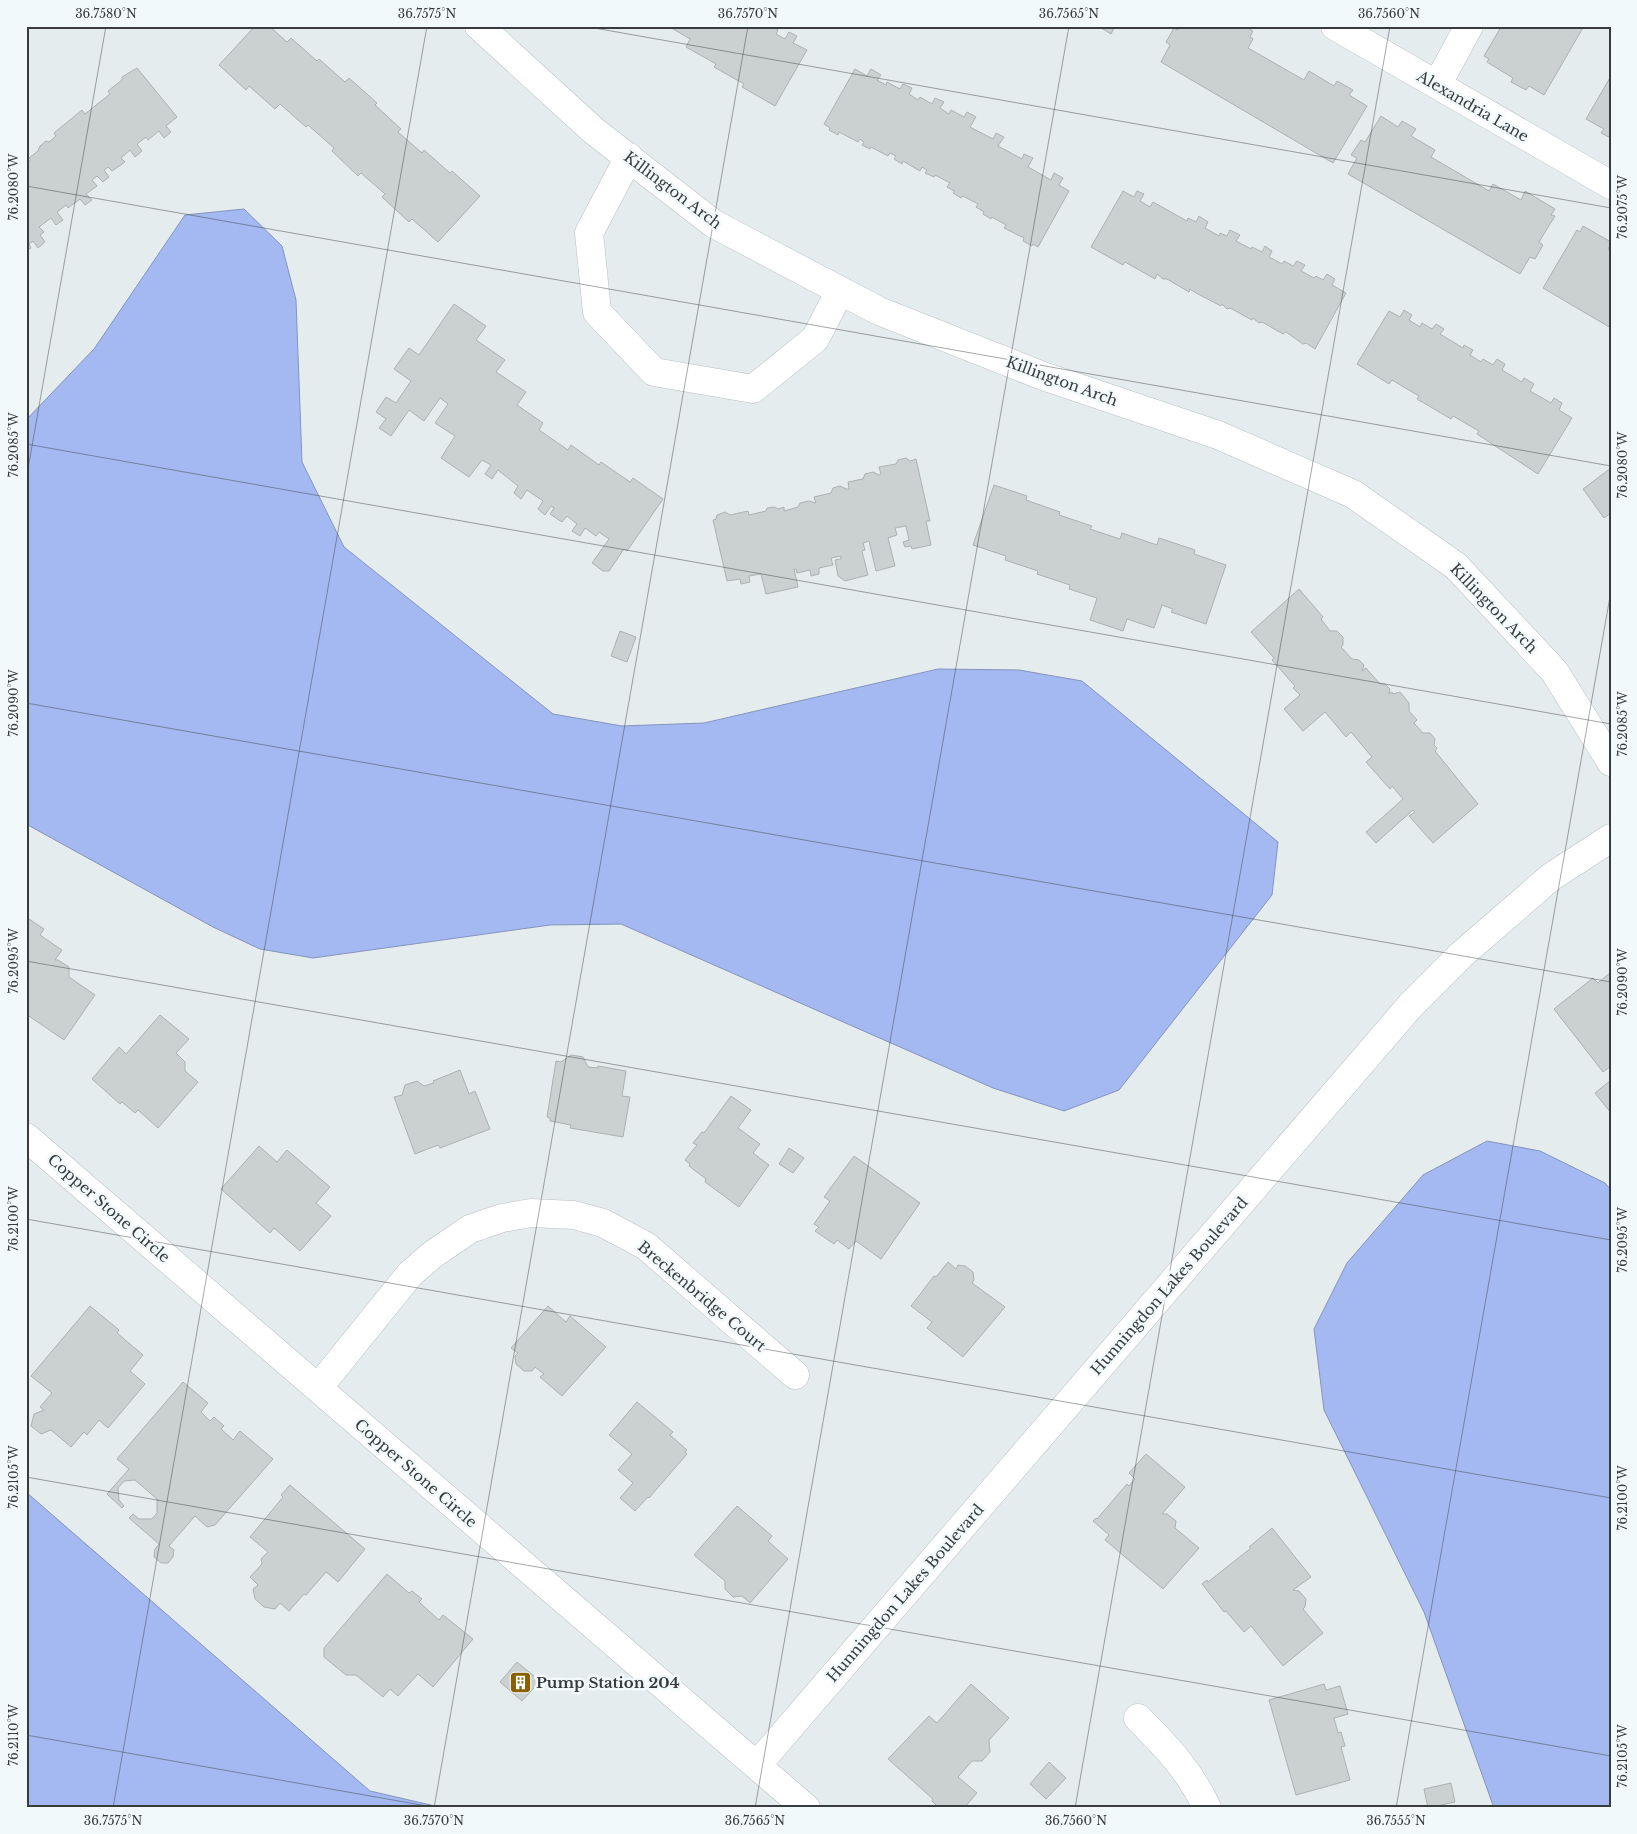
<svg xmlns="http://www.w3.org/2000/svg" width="1637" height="1834" font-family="'Libre Baskerville',serif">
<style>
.water{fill:#a4b9f2;stroke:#8494bc}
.building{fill:#cad1d0;stroke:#acb2b1}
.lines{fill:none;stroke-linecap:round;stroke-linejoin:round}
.minor-casing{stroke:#bac0c2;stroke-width:29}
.minor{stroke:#fff;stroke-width:28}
.ticks{fill:none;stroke:#393c3d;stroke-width:1;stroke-opacity:0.45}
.labels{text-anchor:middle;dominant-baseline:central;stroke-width:5;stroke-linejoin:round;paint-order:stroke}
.street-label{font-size:15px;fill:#393c3d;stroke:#f2f9fb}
.poi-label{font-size:15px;font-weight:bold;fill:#393c3d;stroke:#f2f9fb;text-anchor:start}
.neatline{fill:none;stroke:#393c3d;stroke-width:2}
.ticks-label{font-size:12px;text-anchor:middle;fill:#393c3d}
</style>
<rect width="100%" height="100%" fill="#e5eced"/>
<path class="water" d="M244,209L282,246L296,300L302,462L344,547L553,714L622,726L704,723L938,669L1019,670L1082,681L1278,842L1272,895L1119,1090L1064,1111L993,1088L621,924L550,925L313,958L260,949L213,927L26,824V420L94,349L185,215Z
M1487,1141L1540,1151L1605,1183L1611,1190V1808H1494L1424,1612L1324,1410L1314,1329L1347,1263L1423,1175Z
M26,1492L370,1791L435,1806H530L538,1808H26Z"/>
<path class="building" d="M255,26H269L287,42L291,38L317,61L319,59L345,82L349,78L377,103L375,105L401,129L398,132L422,153L424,150L450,173L452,171L480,196L438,242L412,219L409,222L382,197L385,194L361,173L358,176L332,151L334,148L308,125L306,127L280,104L275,109L249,86L246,90L219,65Z
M668,26H772L778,30L776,34L785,39L789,32L797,36L793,43L807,50L775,106L742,87L744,84L714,67L716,64L686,47L690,39Z
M1098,26H1115L1111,34Z
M1181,26H1244L1253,31L1250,37L1253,39L1248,48L1304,80L1309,71L1334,86L1337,81L1353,90L1349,95L1367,106L1333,163L1161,62L1170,45L1166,42L1174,28L1178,30Z
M1505,26H1584L1544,95L1529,86L1526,90L1511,82L1513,78L1487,62L1489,59L1484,56L1501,27L1504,29Z
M137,68L177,117L166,126L171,132L164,138L159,131L148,140L146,137L137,144L142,151L135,157L130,150L121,158L125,162L112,171L108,167L104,170L109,177L103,182L97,176L92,180L97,186L86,194L92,200L85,205L80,199L68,208L66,205L57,212L63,220L56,225L51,218L39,227L44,232L40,235L45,242L38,248L33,241L29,244L31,248L26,251V164L31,160L29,158L38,151L40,146L46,141L49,142L56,136L54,133L82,110L85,114L110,94L108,91L122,80V77Z
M855,69L867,76L871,69L881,75L877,80L886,85L887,82L900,89L903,84L912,88L909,94L918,100L920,97L932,104L935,98L944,102L940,108L949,114L951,110L964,117L967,112L976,117L970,127L993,139L996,133L1004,137L998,146L1022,159L1024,154L1033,158L1028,167L1051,180L1054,173L1063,178L1059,185L1069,191L1038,247L1033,244L1032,246L1023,241L1024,238L1004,228L1006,225L992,217L991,219L983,214L984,212L976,207L978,204L963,196L961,198L953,193L954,191L947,187L950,183L935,175L934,177L925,173L927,170L922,167L920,171L903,161L902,164L894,159L896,156L890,153L888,156L871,147L870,149L862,145L864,142L860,139L858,142L839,132L838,135L829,130L830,128L824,124Z
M1611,76V138L1601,133L1604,129L1586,119Z
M1381,116L1398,127L1402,121L1416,129L1411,136L1435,150L1431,157L1489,191L1493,184L1521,200L1525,191L1555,209L1551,215L1555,216L1539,242L1543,245L1535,259L1530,257L1520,274L1348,174L1357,158L1351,155L1361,140L1365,142Z
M1123,191L1134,197L1137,191L1144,194L1140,201L1150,207L1153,202L1187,221L1188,218L1196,222L1199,216L1208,222L1205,228L1219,236L1220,233L1227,236L1230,230L1240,235L1236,241L1251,249L1252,247L1262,252L1265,246L1272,251L1269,257L1282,264L1284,261L1293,266L1297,261L1305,265L1301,271L1314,278L1316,276L1323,280L1327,274L1335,279L1332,285L1346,293L1315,349L1306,343L1303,344L1286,332L1283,334L1262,322L1259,323L1253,318L1252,320L1230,308L1227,309L1222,304L1221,306L1196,293L1190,289L1189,292L1167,279H1163L1157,274L1155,279L1125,262L1123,265L1091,247Z
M1583,226L1611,242L1608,249L1611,251V328L1543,288L1577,230L1580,232Z
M454,304L486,326L476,340L505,360L496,372L526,392L517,405L543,423L539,430L568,450L571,445L599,465L601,462L630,482L633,478L663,499L627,551L624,549L609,571H603L592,563L609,539L599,532L596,536L585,528L580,536L572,531L577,524L567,516L562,522L550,514L554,508L551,506L545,515L538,509L543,501L527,490L521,499L514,493L518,486L498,470L492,479L485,474L491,465L482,460L469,477L441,458L455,436L435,423L448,404L440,398L424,421L409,410L391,436L379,428L386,419L376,412L386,397L396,403L411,381L394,369L409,348L419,355Z
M1404,310L1412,315L1409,320L1420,327L1422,323L1432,329L1436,324L1444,329L1440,334L1463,348L1464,345L1473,350L1470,355L1481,362L1483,359L1493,365L1497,359L1505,364L1502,370L1522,382L1524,378L1534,384L1530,391L1551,403L1554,398L1562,403L1559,410L1572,418L1538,474L1477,434L1479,431L1453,416L1451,419L1417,399L1419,396L1392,380L1389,384L1357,364L1389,311L1400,317Z
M906,458L910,461L916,459L930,521H926L931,545L912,549L911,546L905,547L903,542L909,540L906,526L895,528L897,535L888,538L895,566L876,571L869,541L863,543L865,550L862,551L868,575L845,581L838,576L835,560L841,559V556L831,558L833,565L819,568V574L811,576L810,570L797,573L796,569H794L798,587L766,594L761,574L749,576L750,582L741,584L740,579L727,581L713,520L716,519L717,515L725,512L730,515L748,511L749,515L766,511L767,508L774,507L778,509L784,507V511L798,507L800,503L809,501L816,503L814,497L831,493L833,488L840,486L846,489H849L848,482L863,479L865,474L873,472L879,475L881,474L879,467L896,464L898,460Z
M1611,468V513L1604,518L1583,489Z
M994,485L1027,496L1026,500L1060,512L1059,515L1092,526L1090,529L1120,539L1122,533L1157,545L1159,538L1195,550L1194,554L1226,565L1206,624L1171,612L1173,609L1162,605L1154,628L1127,619L1123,631L1090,620L1097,598L1069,589L1070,585L1037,574L1038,571L1005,560L1006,556L973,545Z
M1299,589L1323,617L1321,619L1330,631H1337L1343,637V645L1341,647L1352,659L1359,660L1364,665L1362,671L1366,668L1380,684H1385L1390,689L1389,694L1392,692L1393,694L1400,692L1409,703V711L1417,720L1414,723L1423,733H1430L1435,739L1434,745L1437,748L1435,751L1478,804L1433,843L1409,816L1415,812L1413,810L1376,843L1366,832L1403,799L1392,786L1390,789L1366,762L1372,757L1351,732L1346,737L1325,712L1303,731L1284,709L1300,695L1293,688L1295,686L1272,660L1274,658L1251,632Z
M620,631L636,637L627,662L611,656Z
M26,917L44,929L40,935L62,950L55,960H58L69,967V977L95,995L64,1040L26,1014Z
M1611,972V1066L1603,1072L1554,1009L1593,978L1598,983Z
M160,1015L189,1039L176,1053L185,1062V1071L198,1082L158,1128L138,1110L135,1113L122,1102L120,1104L92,1079L119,1047L126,1054Z
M571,1055L583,1057L588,1067L598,1068V1066L626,1071L622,1096L630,1097L623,1137L570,1128L571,1125L550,1121V1118L547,1117L556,1061L561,1062Z
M460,1070L469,1094L475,1091L490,1129L440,1148L438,1145L415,1154L394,1097L402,1095L405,1085L417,1081L424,1086L434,1083L433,1081Z
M1611,1080V1113L1595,1093Z
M731,1096L751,1110L738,1128L760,1144L753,1153L769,1165L739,1207L705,1182L706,1179L689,1166L690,1164L685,1160L697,1145L693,1143L702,1132L704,1133Z
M259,1146L277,1162L287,1150L330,1187L316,1203L331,1216L300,1251L274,1228L270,1233L221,1189Z
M789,1148L804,1158L793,1173L779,1164Z
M854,1156L920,1203L881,1259L856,1241L849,1249L837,1240L834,1244L815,1231L819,1227L814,1224L830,1201L824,1197Z
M948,1262L956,1269L958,1265L965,1266L973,1272L974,1280L972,1283L1005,1307L963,1357L927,1328L932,1322L911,1306L934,1276L936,1277Z
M90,1306L119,1330L117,1333L143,1355L130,1371L145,1384L108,1428L99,1420L87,1435L84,1432L71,1447L51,1430L41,1434L31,1426L34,1414L44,1410L40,1407L52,1393L31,1376Z
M548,1306L566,1322L570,1316L606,1347L562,1396L540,1377L544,1374L535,1367L532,1371H524L516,1364L515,1356L518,1353L511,1348Z
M183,1382L208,1403L201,1412L210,1421L214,1417L224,1426L221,1429L233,1440L240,1431L273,1459L215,1525L207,1527L195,1516L169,1546L174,1550L173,1557L168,1563H161L154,1557L155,1549L159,1544L129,1518L133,1514L139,1519H152L157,1513V1499L135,1480L124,1481L118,1488L119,1500L124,1506L122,1508L107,1494L129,1469L117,1459Z
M637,1402L673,1432L670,1435L687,1450L685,1452L687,1454L649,1498L648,1497L635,1511L620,1498L633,1483L618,1470L632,1454L609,1435Z
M1146,1454L1185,1487L1162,1514H1167L1176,1521L1175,1528L1199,1548L1163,1589L1105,1540L1109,1535L1093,1521L1096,1518L1097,1519L1127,1484L1129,1486L1135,1479L1129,1473Z
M290,1485L365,1549L338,1582L326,1572L306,1595L304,1594L289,1611L280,1603L275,1609L264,1607L255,1599L253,1589L258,1585L250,1577L262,1564L261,1559L268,1552L250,1537L283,1497L281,1495Z
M737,1506L772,1536L768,1541L788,1559L750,1603L742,1596L733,1597L725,1589V1581L694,1555Z
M1272,1528L1311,1577L1293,1590L1299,1591L1306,1599L1305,1607L1303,1609L1323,1633L1283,1666L1251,1626L1244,1632L1226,1611L1224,1612L1202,1584L1207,1580L1208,1582L1251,1548L1249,1547Z
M387,1574L409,1593L412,1591L422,1599L419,1602L439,1620L443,1615L473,1639L433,1687L418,1674L398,1696L390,1689L383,1697L356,1675H346L324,1657V1648Z
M517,1662L540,1681L522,1701L500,1682Z
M971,1684L1009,1718L989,1740L990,1752L982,1761H972L958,1777L977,1793L964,1808H939L932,1801L933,1799L888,1759L929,1716L937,1723Z
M1324,1684L1326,1690L1340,1686L1348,1714L1334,1718L1338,1733L1341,1732L1345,1746L1341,1747L1350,1780L1296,1795L1269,1700Z
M1049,1762L1066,1778L1046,1799L1030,1784Z
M1451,1783L1455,1802L1428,1808L1424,1789Z"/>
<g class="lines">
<defs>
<path id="minor" d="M479,26L594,131L714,224L879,311L1043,376L1218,435L1353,494L1456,566L1554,671L1611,762
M1335,26L1611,185
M1437,85L1469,26
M629,157L589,233L597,312L654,372L753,389L815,339L840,291
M26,1137L806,1808
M318,1388L410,1274L432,1255L470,1229L502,1218L531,1213L574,1215L603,1223L646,1246L795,1375
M1138,1718C1165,1745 1191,1772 1207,1808
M757,1765L1411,1005L1461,955L1551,877L1611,838"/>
</defs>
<use href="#minor" class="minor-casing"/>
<use href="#minor" class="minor"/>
</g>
<path class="ticks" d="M583,26L1611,208M26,186L1611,466M26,444L1611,724M26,480L106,26M26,703L1611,982M26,961L1611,1240M26,1219L1611,1498M26,1477L1611,1756M26,1735L438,1808M113,1808L427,26M434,1808L748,26M755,1808L1069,26M1075,1808L1390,26M1396,1808L1611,591"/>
<defs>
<symbol id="building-square" viewBox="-11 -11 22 22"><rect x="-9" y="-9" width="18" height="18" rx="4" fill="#8b5e01" stroke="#f2f9fb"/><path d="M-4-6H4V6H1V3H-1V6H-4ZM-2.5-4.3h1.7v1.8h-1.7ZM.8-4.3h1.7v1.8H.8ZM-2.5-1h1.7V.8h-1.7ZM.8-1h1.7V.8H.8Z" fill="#fff"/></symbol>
</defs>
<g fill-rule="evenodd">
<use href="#building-square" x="508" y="1670" width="25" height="25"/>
</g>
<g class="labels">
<g class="street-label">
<text transform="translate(1473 106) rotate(30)">Alexandria Lane</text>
<text transform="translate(673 190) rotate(37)">Killington Arch</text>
<text transform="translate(1062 381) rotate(20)">Killington Arch</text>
<text transform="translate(1494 608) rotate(46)">Killington Arch</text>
<text transform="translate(109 1208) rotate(41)">Copper Stone Circle</text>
<text transform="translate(1169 1286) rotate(-49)">Hunningdon Lakes Boulevard</text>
<text transform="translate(702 1296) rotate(40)">Breckenbridge Court</text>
<text transform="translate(416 1473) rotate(41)">Copper Stone Circle</text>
<text transform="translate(905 1593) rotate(-49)">Hunningdon Lakes Boulevard</text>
</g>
<g class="poi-label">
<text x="536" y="1682">Pump Station 204</text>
</g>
</g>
<rect width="1637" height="1834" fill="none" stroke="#f2f9fb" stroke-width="55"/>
<rect x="28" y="28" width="1582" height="1778" class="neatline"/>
<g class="ticks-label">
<text x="106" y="18">36.7580°N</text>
<text x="427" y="18">36.7575°N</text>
<text x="748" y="18">36.7570°N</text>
<text x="1069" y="18">36.7565°N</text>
<text x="1389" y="18">36.7560°N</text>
<text transform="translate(14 187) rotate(-90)" y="4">76.2080°W</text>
<text transform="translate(1623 207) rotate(-90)" y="4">76.2075°W</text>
<text transform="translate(14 445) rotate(-90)" y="4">76.2085°W</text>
<text transform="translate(1623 465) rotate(-90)" y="4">76.2080°W</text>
<text transform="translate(14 703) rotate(-90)" y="4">76.2090°W</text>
<text transform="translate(1623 724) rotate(-90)" y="4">76.2085°W</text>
<text transform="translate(14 961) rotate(-90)" y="4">76.2095°W</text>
<text transform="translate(1623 982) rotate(-90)" y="4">76.2090°W</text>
<text transform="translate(14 1219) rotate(-90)" y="4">76.2100°W</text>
<text transform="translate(1623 1240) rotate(-90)" y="4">76.2095°W</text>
<text transform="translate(14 1477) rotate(-90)" y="4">76.2105°W</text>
<text transform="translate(1623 1498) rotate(-90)" y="4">76.2100°W</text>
<text transform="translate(14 1735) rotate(-90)" y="4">76.2110°W</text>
<text transform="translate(1623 1756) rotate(-90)" y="4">76.2105°W</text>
<text x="113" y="1825">36.7575°N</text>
<text x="434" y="1825">36.7570°N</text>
<text x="755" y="1825">36.7565°N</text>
<text x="1076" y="1825">36.7560°N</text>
<text x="1396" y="1825">36.7555°N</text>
</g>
</svg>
